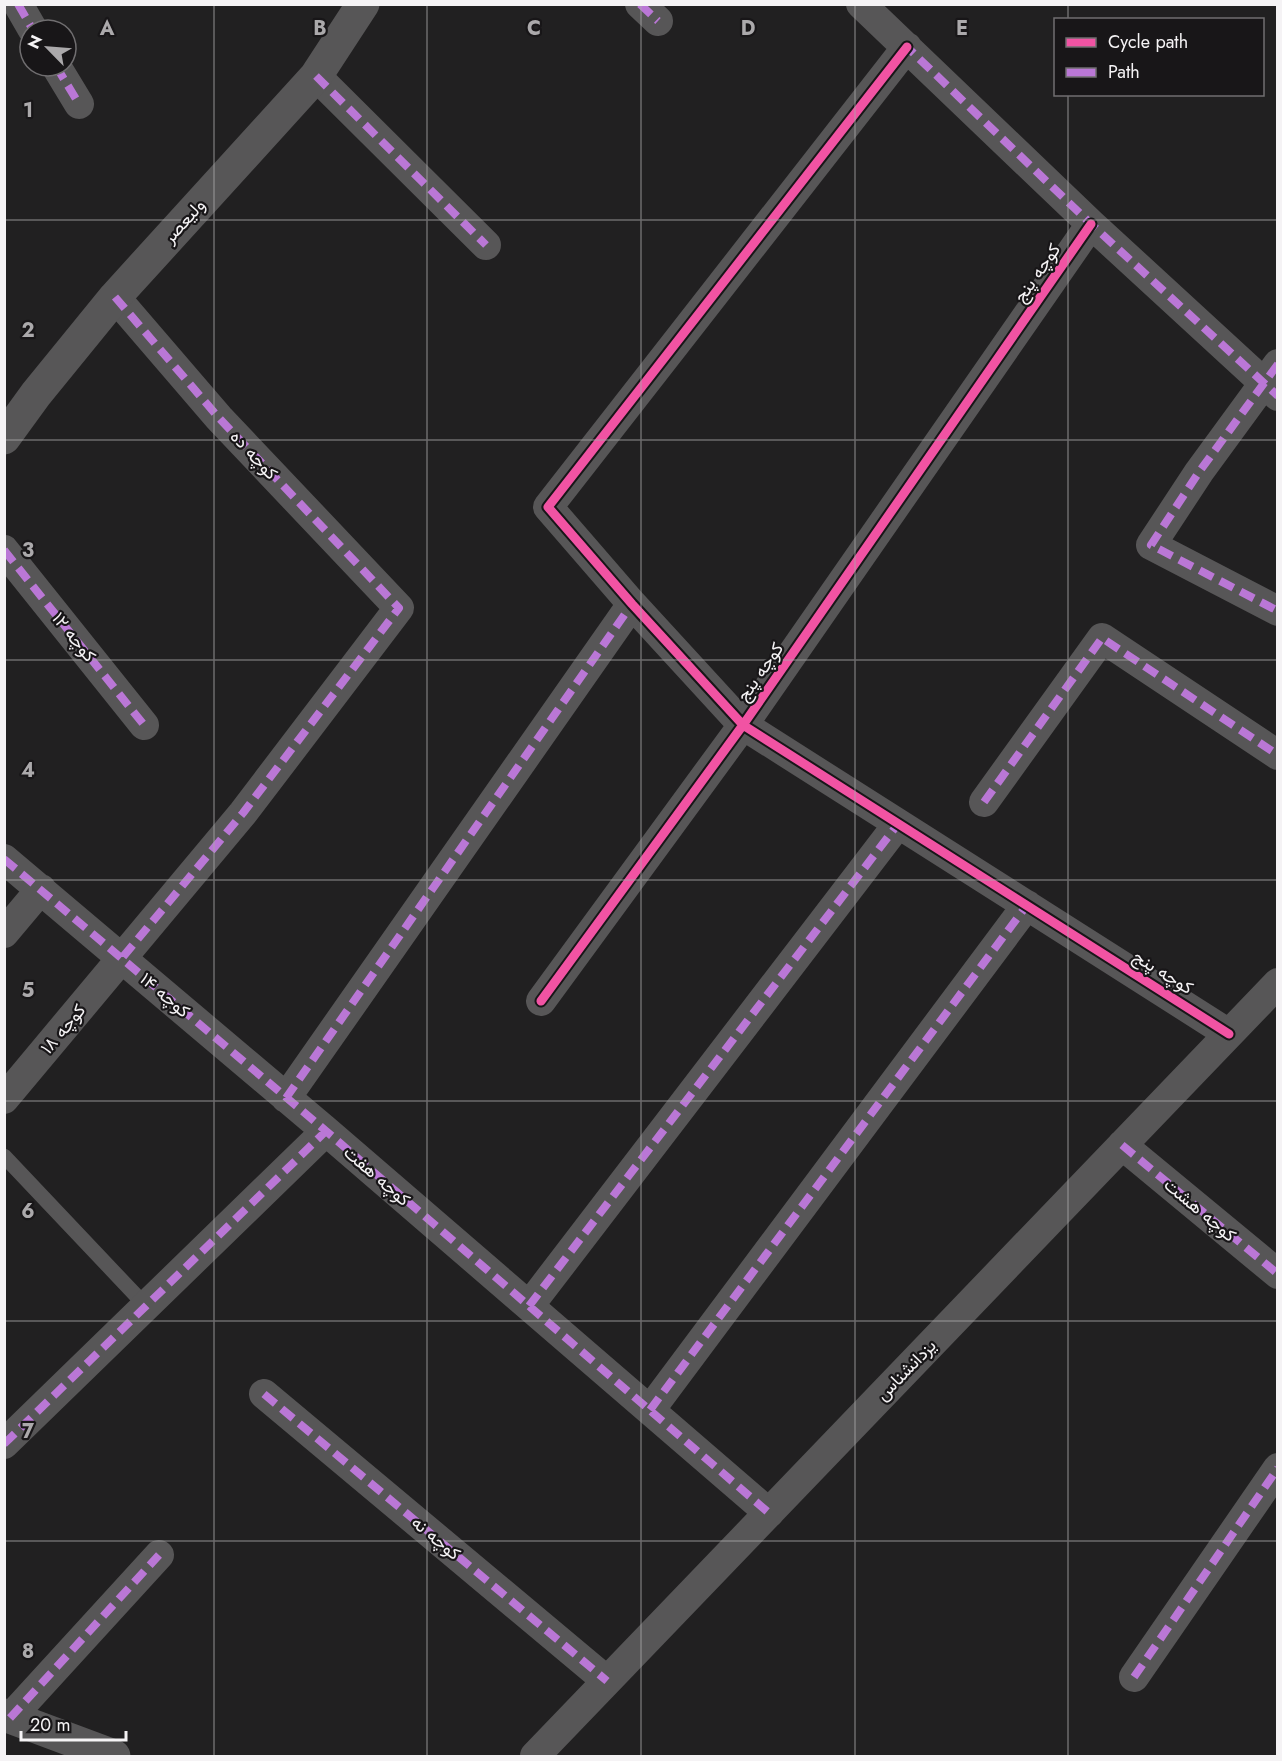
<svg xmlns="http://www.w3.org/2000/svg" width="1282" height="1761" font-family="Jost,Vazirmatn,sans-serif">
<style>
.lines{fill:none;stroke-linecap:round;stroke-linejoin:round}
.lane{stroke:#575657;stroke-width:15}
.street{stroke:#575657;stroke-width:30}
.secondary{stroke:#575657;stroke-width:33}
.quiet{stroke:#ba77d6;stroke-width:8;stroke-dasharray:15 8;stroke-linecap:butt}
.cycleway-casing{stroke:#181618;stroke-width:13}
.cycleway{stroke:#f153a3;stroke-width:9}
.grid{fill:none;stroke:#aba9ab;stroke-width:1.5;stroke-opacity:0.55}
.labels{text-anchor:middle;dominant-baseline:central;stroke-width:4.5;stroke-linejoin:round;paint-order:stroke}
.street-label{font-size:18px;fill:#f5f3f5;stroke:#181618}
.grid-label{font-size:20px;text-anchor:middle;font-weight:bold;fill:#aba9ab;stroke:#181618;stroke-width:4.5;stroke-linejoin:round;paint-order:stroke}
</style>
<rect width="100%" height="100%" fill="#212021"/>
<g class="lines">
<path class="lane" d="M4,1156L146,1306"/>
<path class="street" d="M18,4L33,30
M640,4L658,21
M861,4L1091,224L1278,396
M56,66L79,104
M316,76L486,245
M1091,224L743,725L1229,1034
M1278,364L1199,472L1151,545L1278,611
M4,550L144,725
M984,802L1102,638L1278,755
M4,859L326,1131L769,1513
M4,933L41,889
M541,1001L743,725L632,604L548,507L907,47
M286,1098L632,604
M4,1099L243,813L399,608L219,418L115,297
M1122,1145L1278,1274
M529,1306L898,824
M264,1394L607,1681
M650,1410L1027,905
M4,1444L326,1131
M1134,1677L1278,1468
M10,1718L159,1555
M535,1756L1278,983"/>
<path class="secondary" d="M4,438L36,394L115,297L316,76L363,4
M4,1715L114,1756"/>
<path class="quiet" d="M18,4L33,30
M640,4L658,21
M903,51L907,47L1091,224L1278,396
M56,66L79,104
M316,76L486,245
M115,297L219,418L399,608L243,813L122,958
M1278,364L1199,472L1151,545L1278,611
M4,550L144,725
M984,802L1102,638L1278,755
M4,859L326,1131L769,1513
M286,1098L632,604
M1122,1145L1278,1274
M529,1306L898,824
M264,1394L607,1681
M650,1410L1027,905
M4,1444L326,1131
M1134,1677L1278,1468
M10,1718L159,1555"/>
<defs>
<path id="cycleway" d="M1091,224L743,725L1229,1034
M541,1001L743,725L632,604L548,507L907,47"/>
</defs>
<use href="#cycleway" class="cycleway-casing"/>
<use href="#cycleway" class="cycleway"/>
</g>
<path class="grid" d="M214,4V1756M427,4V1756M641,4V1756M855,4V1756M1068,4V20M1068,94V1756M4,220H1278M4,440H1278M4,660H1278M4,880H1278M4,1101H1278M4,1321H1278M4,1541H1278"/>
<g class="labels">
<g class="street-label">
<text transform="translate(184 221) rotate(-48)">ولیعصر</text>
<text transform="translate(1037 273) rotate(-55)">کوچه پنج</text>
<text transform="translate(254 455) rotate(47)">کوچه ده</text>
<text transform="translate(74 637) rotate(51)">کوچه ۱۲</text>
<text transform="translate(760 672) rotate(-55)">کوچه پنج</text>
<text transform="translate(1163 972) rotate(32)">کوچه پنج</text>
<text transform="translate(165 995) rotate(40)">کوچه ۱۴</text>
<text transform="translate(63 1029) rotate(-50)">کوچه ۱۸</text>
<text transform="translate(377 1176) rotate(41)">کوچه هفت</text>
<text transform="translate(1200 1210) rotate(40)">کوچه هشت</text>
<text transform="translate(906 1370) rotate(-46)">یزدانشناس</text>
<text transform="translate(436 1538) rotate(40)">کوچه نه</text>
</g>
</g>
<g class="grid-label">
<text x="107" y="35">A</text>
<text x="320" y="35">B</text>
<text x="534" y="35">C</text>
<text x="748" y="35">D</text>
<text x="962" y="35">E</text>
<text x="28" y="117">1</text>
<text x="28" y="337">2</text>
<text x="28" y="557">3</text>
<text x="28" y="777">4</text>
<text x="28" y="997">5</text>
<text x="28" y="1218">6</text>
<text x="28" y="1438">7</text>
<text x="28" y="1658">8</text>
</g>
<rect width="1282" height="1761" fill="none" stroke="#f5f3f5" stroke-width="12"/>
<rect x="1054" y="18" width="210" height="78" fill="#181618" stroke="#706e70" stroke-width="1.5"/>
<rect x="1066" y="38" width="30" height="9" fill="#f153a3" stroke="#706e70" stroke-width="1.5"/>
<text x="1108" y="48" font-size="18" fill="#f5f3f5">Cycle path</text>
<rect x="1066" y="68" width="30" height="9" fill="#ba77d6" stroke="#706e70" stroke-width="1.5"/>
<text x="1108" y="78" font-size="18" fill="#f5f3f5">Path</text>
<g transform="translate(48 48) rotate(295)"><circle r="28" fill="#181618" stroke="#706e70" stroke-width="1.5"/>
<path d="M0-4.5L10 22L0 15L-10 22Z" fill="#aba9ab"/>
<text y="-9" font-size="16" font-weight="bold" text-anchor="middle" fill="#f5f3f5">N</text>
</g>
<path d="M21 1731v9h105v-9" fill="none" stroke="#f5f3f5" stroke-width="3"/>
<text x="30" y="1731" font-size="18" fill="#f5f3f5" stroke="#181618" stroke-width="4.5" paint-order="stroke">20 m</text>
</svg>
